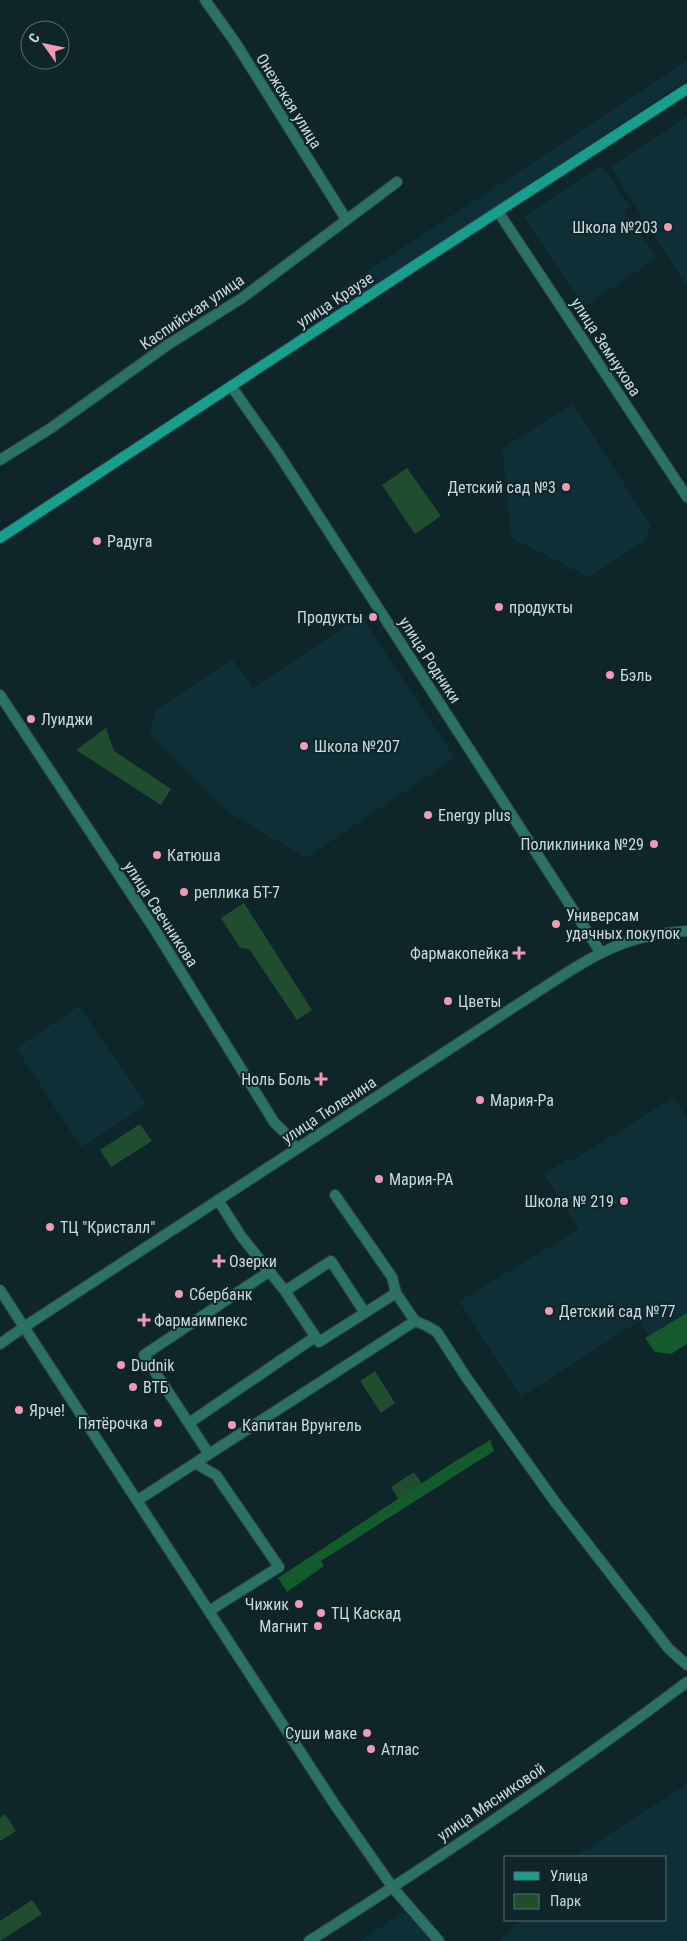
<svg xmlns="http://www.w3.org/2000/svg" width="687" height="1941" font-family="'Roboto Condensed',sans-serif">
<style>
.built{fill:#0d2f35}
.green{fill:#1f4d2d}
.forest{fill:#135a2d}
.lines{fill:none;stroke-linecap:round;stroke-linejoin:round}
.minor-casing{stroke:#2c4246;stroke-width:12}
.tertiary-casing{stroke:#2c4246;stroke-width:12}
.secondary-casing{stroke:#2c4246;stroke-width:12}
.minor{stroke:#2b7165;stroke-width:10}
.tertiary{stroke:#2b7165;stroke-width:10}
.secondary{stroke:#179e8c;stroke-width:10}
.poi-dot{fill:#f19ab4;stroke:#0e252a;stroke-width:2}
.labels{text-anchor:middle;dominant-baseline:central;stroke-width:4;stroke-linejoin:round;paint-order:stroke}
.street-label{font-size:16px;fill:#ccdadc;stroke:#0e252a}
.poi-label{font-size:16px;fill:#ccdadc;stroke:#0e252a;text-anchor:start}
</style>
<rect width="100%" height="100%" fill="#0e252a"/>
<path class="built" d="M687,61V80L343,308L334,293Z
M687,117V286L610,167Z
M602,165L630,207L625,211L657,258L584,307L524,217Z
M573,404L651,526L644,541L588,577L511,538L502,448Z
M361,616L455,758L306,858L229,813L150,734L156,710L232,659L253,688Z
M79,1006L147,1105L81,1147L16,1048Z
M674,1097L687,1118V1313L649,1336L639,1321L521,1397L459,1301L579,1229L544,1174L569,1159L571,1161Z
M687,1784V1941H499L521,1920H666V1857H574Z
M403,1912L416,1922L432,1941H360Z"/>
<path class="green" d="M407,468L441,516L415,534L382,485Z
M106,728L114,751L171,789L161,805L76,750Z
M244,903L312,1010L297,1020L249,949L240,948L221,918Z
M140,1124L152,1141L111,1167L100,1150Z
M375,1371L395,1403L381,1413L360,1381Z
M414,1472L422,1484L398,1499L391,1487Z
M5,1814L16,1831L0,1841V1818Z
M32,1900L42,1914L0,1941V1921Z"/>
<path class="forest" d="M687,1313V1344L671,1354L655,1352L645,1338Z
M490,1440L494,1451L321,1561L324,1566L287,1592L278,1578L454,1462Z"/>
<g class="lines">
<defs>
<path id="minor" d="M205,0L235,42L346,219
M499,213L687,497
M231,386L278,453L601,953
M0,460L51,428L169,344L242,298L397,182
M0,695L155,930L274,1122L287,1135L296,1149
M335,1195L392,1277L396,1293
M218,1200L241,1236L285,1291L319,1342L396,1293L415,1321L427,1326L437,1332L466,1377L555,1502L669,1649L687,1665
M285,1291L331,1261L365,1313
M0,1344L24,1327
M189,1423L315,1337
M209,1454L144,1355L270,1271
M200,1466L216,1475L279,1567L209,1611
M138,1500L415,1321"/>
<path id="tertiary" d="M0,1290L335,1805L393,1888L439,1941
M24,1327L520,1003C552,983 584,959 619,945C641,936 664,933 687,931
M309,1941C438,1859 565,1774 687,1682"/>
<path id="secondary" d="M0,538L414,266L687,89"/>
</defs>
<use href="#minor" class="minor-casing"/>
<use href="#tertiary" class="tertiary-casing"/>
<use href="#secondary" class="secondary-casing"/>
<use href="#minor" class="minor"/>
<use href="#tertiary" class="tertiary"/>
<use href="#secondary" class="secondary"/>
</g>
<g class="poi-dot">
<circle cx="668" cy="227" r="5"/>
<circle cx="566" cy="487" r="5"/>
<circle cx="97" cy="541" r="5"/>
<circle cx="499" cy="607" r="5"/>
<circle cx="373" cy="617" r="5"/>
<circle cx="610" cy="675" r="5"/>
<circle cx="31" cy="719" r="5"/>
<circle cx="304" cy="746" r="5"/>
<circle cx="428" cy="815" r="5"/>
<circle cx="654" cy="844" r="5"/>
<circle cx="157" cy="855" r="5"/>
<circle cx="184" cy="892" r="5"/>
<circle cx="556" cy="924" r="5"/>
<path d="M516.5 945.5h5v5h5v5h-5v5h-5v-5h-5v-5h5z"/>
<circle cx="448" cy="1001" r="5"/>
<path d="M318.5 1071.5h5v5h5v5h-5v5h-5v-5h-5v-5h5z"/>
<circle cx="480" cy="1100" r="5"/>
<circle cx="379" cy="1179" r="5"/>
<circle cx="624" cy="1201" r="5"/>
<circle cx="50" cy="1227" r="5"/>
<path d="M216.5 1253.5h5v5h5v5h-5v5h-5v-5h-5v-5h5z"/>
<circle cx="179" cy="1294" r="5"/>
<circle cx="549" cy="1311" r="5"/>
<path d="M141.5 1312.5h5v5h5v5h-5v5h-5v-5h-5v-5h5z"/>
<circle cx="121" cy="1365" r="5"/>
<circle cx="133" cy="1387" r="5"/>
<circle cx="19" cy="1410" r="5"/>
<circle cx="158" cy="1423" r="5"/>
<circle cx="232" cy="1425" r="5"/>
<circle cx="299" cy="1604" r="5"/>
<circle cx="321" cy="1613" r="5"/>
<circle cx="318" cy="1626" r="5"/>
<circle cx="367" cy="1733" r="5"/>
<circle cx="371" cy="1749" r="5"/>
</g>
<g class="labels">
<g class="street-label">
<text transform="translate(289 101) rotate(58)">Онежская улица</text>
<text transform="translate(335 300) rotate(-33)">улица Краузе</text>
<text transform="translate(192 312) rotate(-34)">Каспийская улица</text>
<text transform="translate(606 347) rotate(57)">улица Земнухова</text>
<text transform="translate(430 660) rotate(57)">улица Родники</text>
<text transform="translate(161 914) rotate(57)">улица Свечникова</text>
<text transform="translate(329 1110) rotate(-33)">улица Тюленина</text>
<text transform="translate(491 1802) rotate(-34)">улица Мясниковой</text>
</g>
<g class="poi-label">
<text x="658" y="227" text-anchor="end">Школа №203</text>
<text x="556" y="487" text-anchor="end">Детский сад №3</text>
<text x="107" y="541">Радуга</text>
<text x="509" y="607">продукты</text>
<text x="363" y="617" text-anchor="end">Продукты</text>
<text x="620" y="675">Бэль</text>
<text x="41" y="719">Луиджи</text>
<text x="314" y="746">Школа №207</text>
<text x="438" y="815">Energy plus</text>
<text x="644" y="844" text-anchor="end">Поликлиника №29</text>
<text x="167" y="855">Катюша</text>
<text x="194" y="892">реплика БТ-7</text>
<text x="566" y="915">Универсам<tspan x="566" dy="18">удачных покупок</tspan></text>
<text x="509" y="953" text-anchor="end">Фармакопейка</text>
<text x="458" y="1001">Цветы</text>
<text x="311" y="1079" text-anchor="end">Ноль Боль</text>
<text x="490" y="1100">Мария-Ра</text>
<text x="389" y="1179">Мария-РА</text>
<text x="614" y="1201" text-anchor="end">Школа № 219</text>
<text x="60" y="1227">ТЦ "Кристалл"</text>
<text x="229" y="1261">Озерки</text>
<text x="189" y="1294">Сбербанк</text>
<text x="559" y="1311">Детский сад №77</text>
<text x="154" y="1320">Фармаимпекс</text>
<text x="131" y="1365">Dudnik</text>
<text x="143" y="1387">ВТБ</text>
<text x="29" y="1410">Ярче!</text>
<text x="148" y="1423" text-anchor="end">Пятёрочка</text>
<text x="242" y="1425">Капитан Врунгель</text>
<text x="289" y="1604" text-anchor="end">Чижик</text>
<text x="331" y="1613">ТЦ Каскад</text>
<text x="308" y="1626" text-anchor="end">Магнит</text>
<text x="357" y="1733" text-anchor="end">Суши маке</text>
<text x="381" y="1749">Атлас</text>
</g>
</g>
<rect x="504" y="1856" width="162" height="65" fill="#0e252a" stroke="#5a6d71"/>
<rect x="514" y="1872" width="25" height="8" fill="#179e8c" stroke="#5a6d71"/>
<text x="550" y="1881" font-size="15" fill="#ccdadc">Улица</text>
<rect x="514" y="1894" width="25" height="15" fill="#1f4d2d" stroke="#5a6d71"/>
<text x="550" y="1906" font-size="15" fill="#ccdadc">Парк</text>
<g transform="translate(45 45) rotate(303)"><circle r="24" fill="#0e252a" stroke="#5a6d71"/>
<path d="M0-4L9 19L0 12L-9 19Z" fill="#f19ab4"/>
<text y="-8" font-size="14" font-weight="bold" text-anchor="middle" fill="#ccdadc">С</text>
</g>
</svg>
